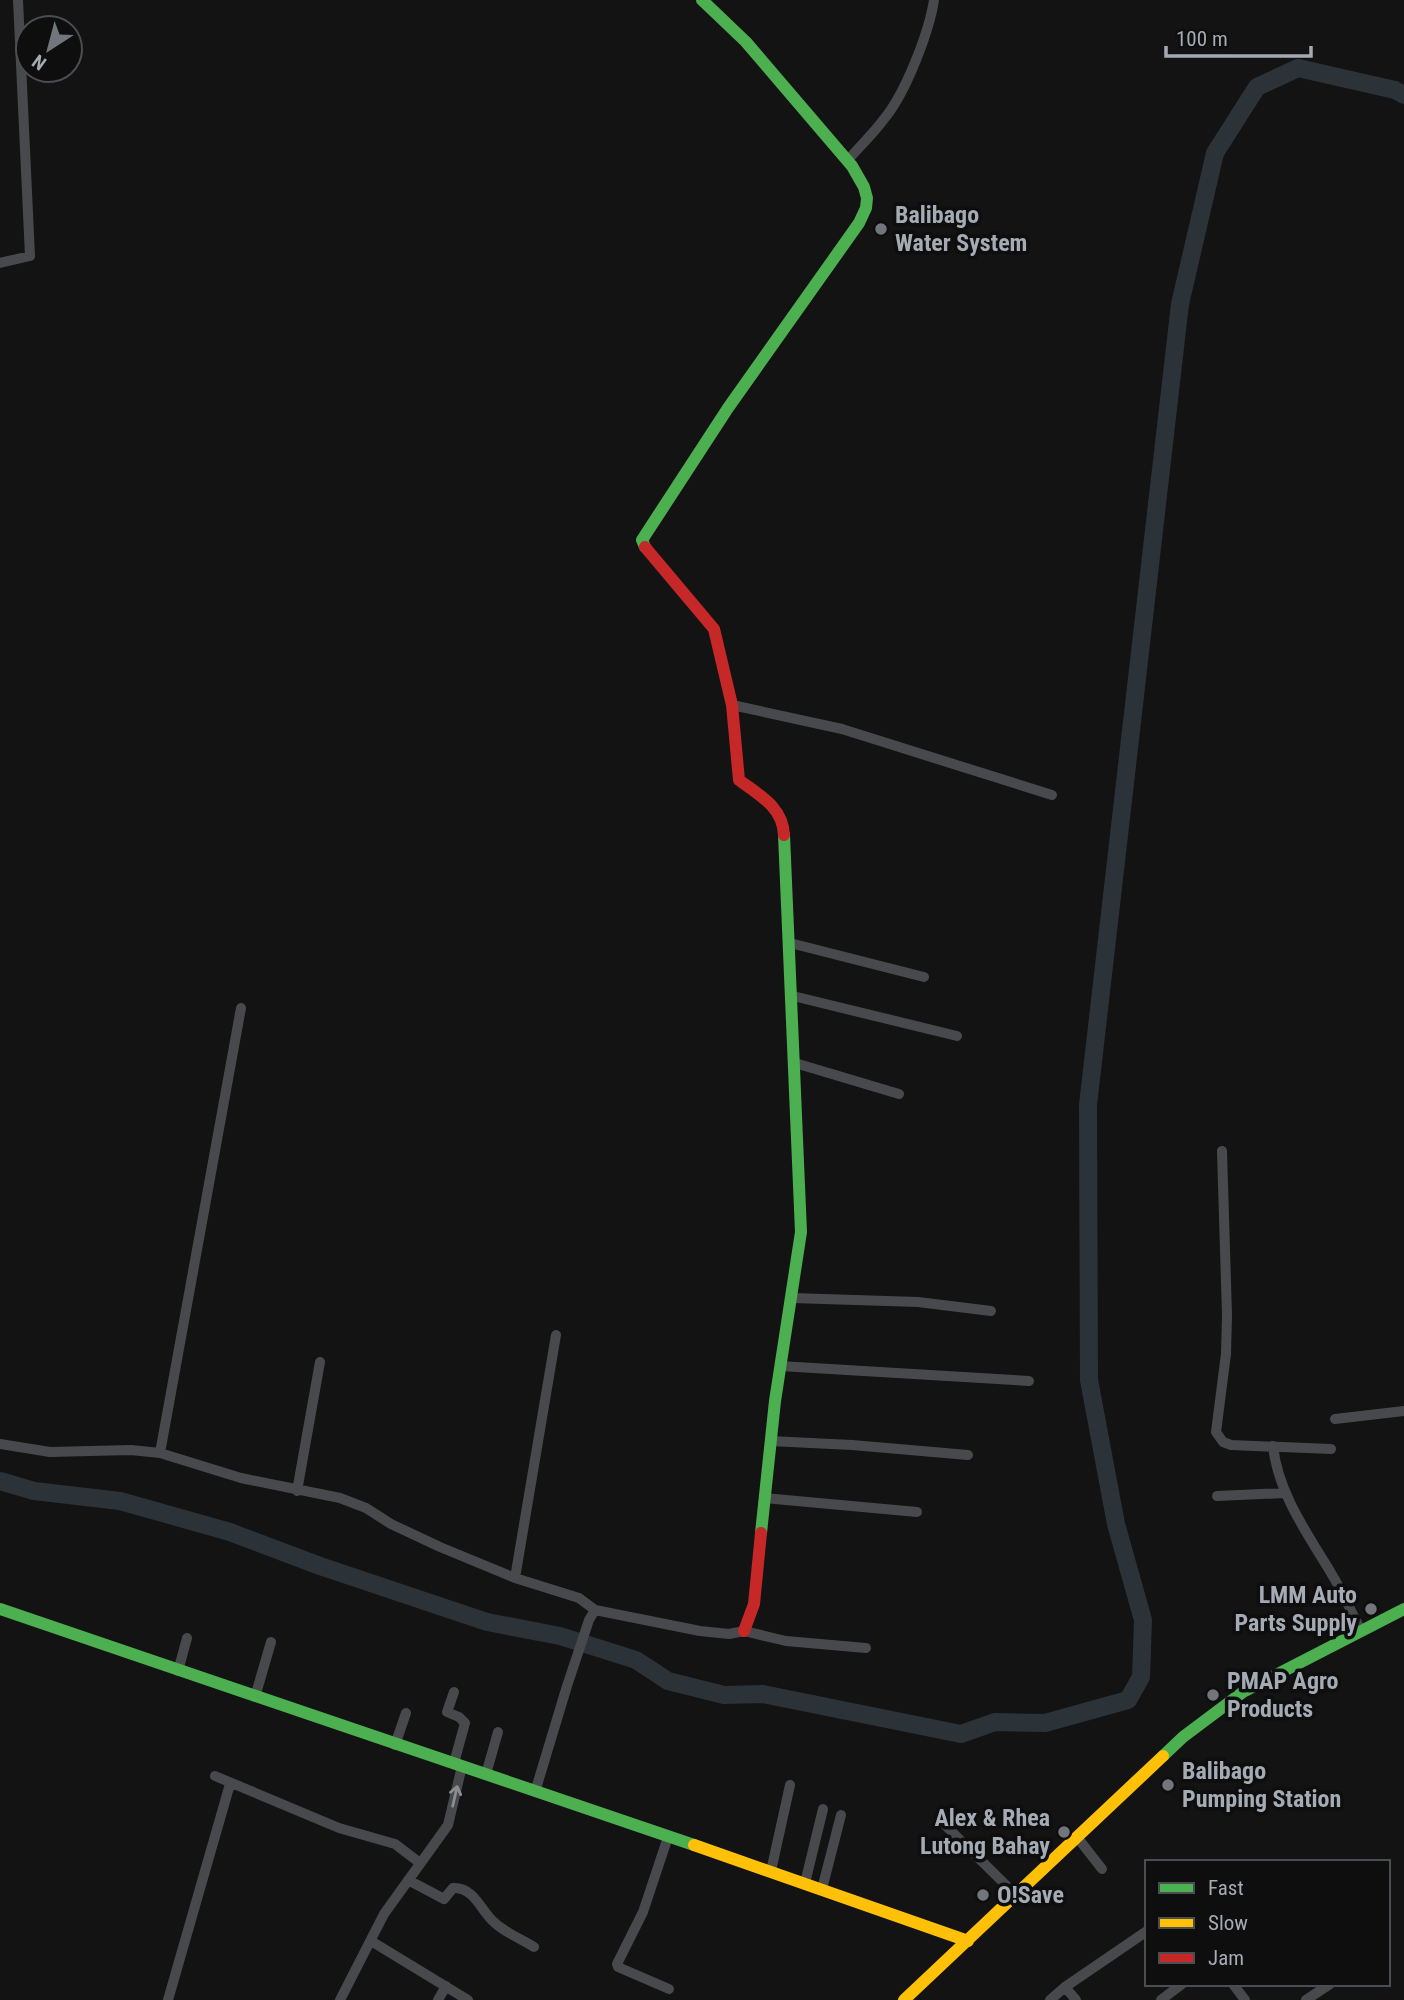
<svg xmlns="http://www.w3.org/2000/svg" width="1404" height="2000" font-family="'Roboto Condensed',sans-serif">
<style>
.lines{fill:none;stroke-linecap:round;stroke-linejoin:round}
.river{stroke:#2b3338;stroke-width:18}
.street{stroke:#48494c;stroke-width:10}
.fast{stroke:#4caf50;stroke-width:12}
.slow{stroke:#ffc107;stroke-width:12}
.jam{stroke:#c62828;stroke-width:12}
.oneway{stroke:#898e95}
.poi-dot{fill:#72767c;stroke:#0e0e0f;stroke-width:2.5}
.labels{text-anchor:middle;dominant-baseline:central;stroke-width:7;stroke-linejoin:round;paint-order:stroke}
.poi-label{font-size:24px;font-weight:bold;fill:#a5abb4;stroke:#0e0e0f;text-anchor:start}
</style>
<rect width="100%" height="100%" fill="#131314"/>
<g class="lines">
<path class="river" d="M0,1481L34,1491L120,1501L230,1532L320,1566L487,1622L560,1636L636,1660L668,1681L724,1695L763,1694L961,1734L995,1722L1045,1723L1128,1700L1141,1677L1143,1620L1116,1524L1089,1380L1088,1105L1180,304L1215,153L1257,87L1298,68L1395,90L1404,95"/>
<path class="street" d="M848,160C860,146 873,134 884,119C905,94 929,33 934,0
M0,263L30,256L18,0
M732,705L842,729L1052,795
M790,943L924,977
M793,996L957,1036
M795,1063L899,1094
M1222,1151L1227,1315L1226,1354L1216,1432L1223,1442L1231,1445L1331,1449
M792,1298L918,1302L991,1311
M780,1366L1029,1381
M1335,1419L1404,1411
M770,1441L852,1445L968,1455
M0,1444L50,1452L131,1450L160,1453L241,1478L340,1498L366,1508L391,1524L440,1547L515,1578L579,1598L595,1610L700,1631L729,1634L744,1631L786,1641L866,1648
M1273,1446C1278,1493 1307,1533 1331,1573C1342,1591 1351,1611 1361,1631
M160,1453L241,1008
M297,1491L320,1362
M1217,1496L1285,1493
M764,1498L917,1512
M515,1578L556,1335
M178,1671L187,1638
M255,1697L271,1642
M395,1745L406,1713
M454,1763L465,1723L459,1717L447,1712L454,1692
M486,1774L498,1732
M215,1776L339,1828L395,1844L420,1863
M535,1792L567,1686L589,1620L595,1610
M946,1826L1016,1895
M668,1837L643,1912L617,1964L618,1967L669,1989
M1077,1837L1102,1869
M771,1871L790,1785
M408,1880L444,1899L453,1888C475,1887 481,1912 495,1923C506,1933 521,1939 534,1947
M805,1883L823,1809
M822,1889L841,1815
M371,1941L468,2000
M1233,1984L1245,2000
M1065,1987L1076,2000
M168,2000L230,1784
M340,2000L384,1914L448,1825L462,1766
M438,2000L446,1986
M1050,2000L1065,1987L1147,1931
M1161,2000L1182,1984
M1306,2000L1330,1984"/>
<path class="fast" d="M645,547L642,540L728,408L859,223L866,208L867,198L864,187L852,166L746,42L702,0
M761,1533L775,1401L801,1232L784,835
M0,1609L694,1845
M1163,1756L1183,1737L1243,1692L1404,1609"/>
<path class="slow" d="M694,1845L968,1941
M904,2000L1163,1756"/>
<path class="jam" d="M645,547L714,629L732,705L739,780C759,795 783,807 784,835
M744,1631L754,1604L761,1533"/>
</g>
<defs><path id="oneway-shaft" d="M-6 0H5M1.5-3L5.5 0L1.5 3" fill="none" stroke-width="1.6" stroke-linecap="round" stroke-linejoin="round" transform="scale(1.75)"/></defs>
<use class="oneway" href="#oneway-shaft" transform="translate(455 1796) rotate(-77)"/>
<g class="poi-dot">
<circle cx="881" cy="229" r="7"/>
<circle cx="1371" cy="1609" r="7"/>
<circle cx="1213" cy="1695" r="7"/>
<circle cx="1168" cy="1785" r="7"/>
<circle cx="1064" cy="1832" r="7"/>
<circle cx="983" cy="1895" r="7"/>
</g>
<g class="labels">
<g class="poi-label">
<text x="895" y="215">Balibago<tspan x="895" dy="28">Water System</tspan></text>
<text x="1357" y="1595" text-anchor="end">LMM Auto<tspan x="1357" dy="28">Parts Supply</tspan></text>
<text x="1227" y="1681">PMAP Agro<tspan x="1227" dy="28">Products</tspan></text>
<text x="1182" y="1771">Balibago<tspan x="1182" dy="28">Pumping Station</tspan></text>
<text x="1050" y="1818" text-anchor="end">Alex &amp; Rhea<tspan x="1050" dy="28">Lutong Bahay</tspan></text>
<text x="997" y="1895">O!Save</text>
</g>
</g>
<rect x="1145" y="1860" width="245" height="126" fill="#0e0e0f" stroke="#4a4d51" stroke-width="2"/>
<rect x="1159" y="1883" width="35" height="10" fill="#4caf50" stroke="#4a4d51" stroke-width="2"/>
<text x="1208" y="1895" font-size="21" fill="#a5abb4">Fast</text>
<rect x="1159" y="1918" width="35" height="10" fill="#ffc107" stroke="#4a4d51" stroke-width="2"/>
<text x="1208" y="1930" font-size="21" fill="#a5abb4">Slow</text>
<rect x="1159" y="1953" width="35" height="10" fill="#c62828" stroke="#4a4d51" stroke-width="2"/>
<text x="1208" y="1965" font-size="21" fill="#a5abb4">Jam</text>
<g transform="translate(49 49) rotate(216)"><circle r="33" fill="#0e0e0f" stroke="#4a4d51" stroke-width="2"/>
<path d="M0-5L12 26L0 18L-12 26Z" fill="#72767c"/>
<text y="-10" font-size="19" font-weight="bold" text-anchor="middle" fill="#a5abb4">N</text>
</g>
<path d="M1166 46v10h145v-10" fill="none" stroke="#a5abb4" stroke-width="3.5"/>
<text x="1176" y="46" font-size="21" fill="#a5abb4" stroke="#0e0e0f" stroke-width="5" paint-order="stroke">100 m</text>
</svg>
